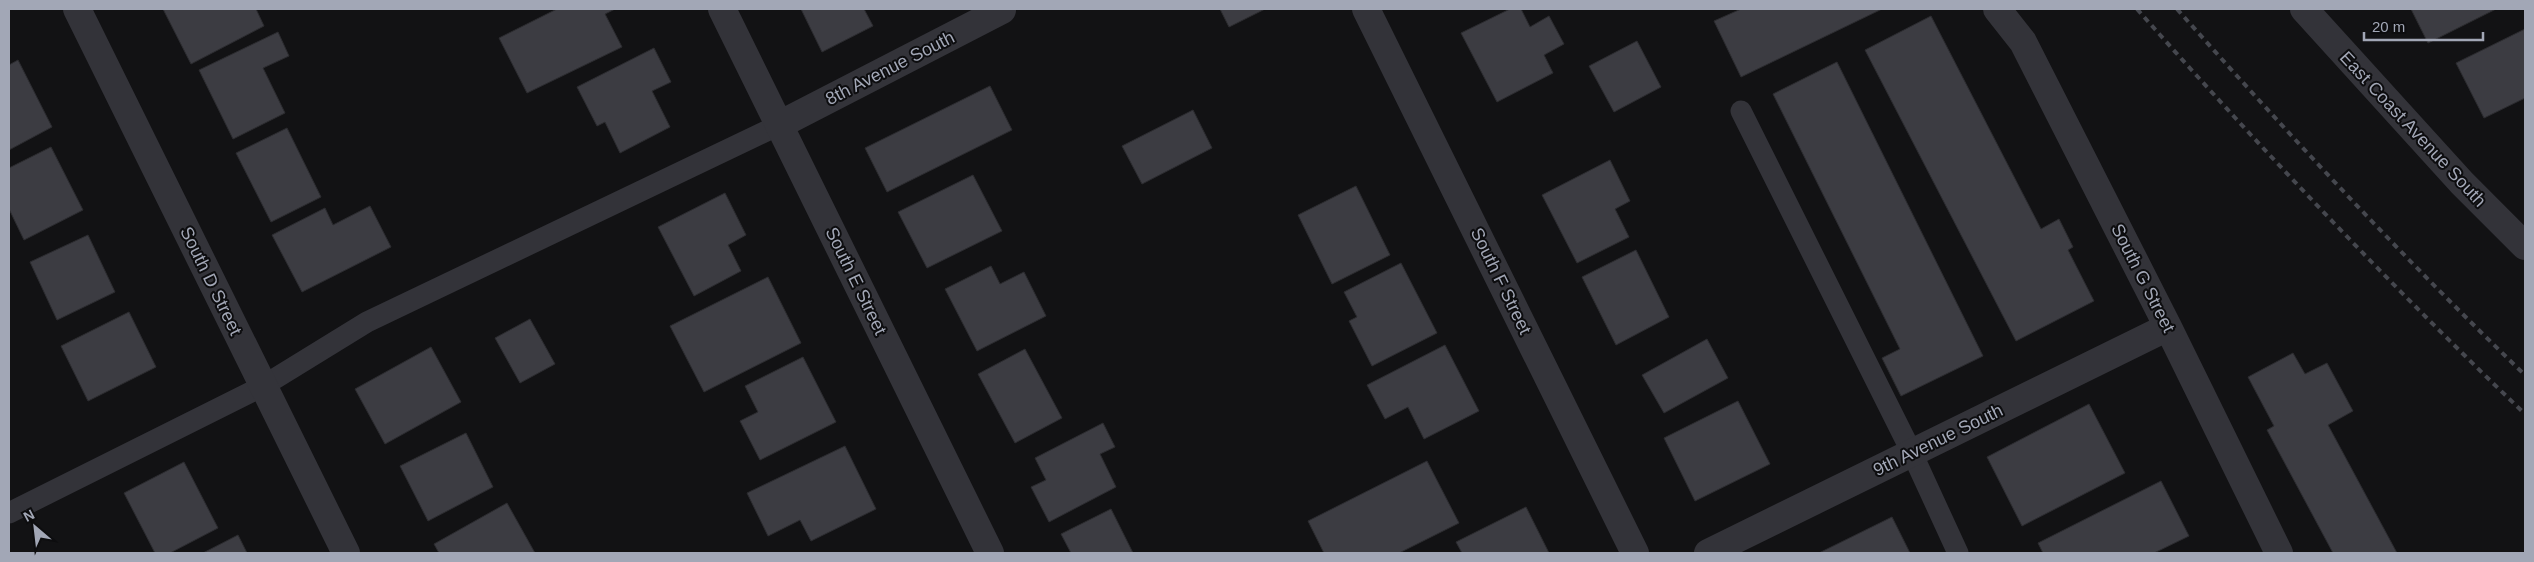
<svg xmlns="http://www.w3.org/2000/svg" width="2534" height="562" font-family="Helvetica,sans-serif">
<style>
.building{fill:#3c3c42;stroke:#2c2c30}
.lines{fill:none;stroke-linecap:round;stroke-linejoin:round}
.service{stroke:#333339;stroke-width:21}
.minor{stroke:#333339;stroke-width:28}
.rail{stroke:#45474e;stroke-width:4;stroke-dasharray:6 5;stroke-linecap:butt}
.labels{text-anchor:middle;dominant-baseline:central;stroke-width:4;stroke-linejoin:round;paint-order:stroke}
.street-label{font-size:18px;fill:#a2a7b6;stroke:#0d0d0f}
</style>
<rect width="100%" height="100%" fill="#121214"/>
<path class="building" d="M163,9H256L264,26L191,64Z
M557,9H615L605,14L622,47L527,93L499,38Z
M801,9H864L873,26L822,52Z
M1220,9H1265L1229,27Z
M1510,9H1521L1530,27L1549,16L1564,44L1544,55L1553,73L1497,102L1461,33Z
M1741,9H1882L1741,77L1714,21Z
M2411,9H2496L2428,43Z
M1931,16L2041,229L2059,219L2073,247L2068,250L2094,301L2016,341L1865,50Z
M2525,29V98L2484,118L2456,63Z
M278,32L289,56L263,68L285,113L233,139L199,70Z
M1637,41L1661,87L1614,112L1589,66Z
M654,48L671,82L652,91L670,127L620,153L605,122L597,126L577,87Z
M18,60L52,127L9,150V65Z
M1837,62L1983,356L1901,396L1882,358L1900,349L1773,94Z
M990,86L1012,130L887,192L865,148Z
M1193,110L1212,148L1142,184L1122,146Z
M287,128L321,197L271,222L236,153Z
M51,147L83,210L24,240L9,209V168Z
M1610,160L1630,201L1615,209L1629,237L1577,263L1542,195Z
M973,175L1002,231L927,268L898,212Z
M1356,186L1390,255L1332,284L1298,215Z
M725,193L746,235L728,245L741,271L694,296L658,227Z
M370,206L391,247L302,292L272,235L325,208L333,225Z
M88,235L115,292L57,320L30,262Z
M1636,250L1669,317L1616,345L1582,277Z
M1401,263L1437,333L1372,366L1349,321L1357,317L1344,292Z
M991,266L1000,284L1024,272L1046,316L977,351L945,289Z
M768,277L801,343L704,392L670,326Z
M129,312L156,367L88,401L61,346Z
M530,319L555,364L520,383L495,338Z
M1707,339L1728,378L1664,413L1642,375Z
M1445,345L1479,411L1424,439L1408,407L1385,419L1367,385Z
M431,347L461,402L385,444L355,389Z
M1025,349L1062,418L1015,443L978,374Z
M2293,353L2305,374L2327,363L2353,411L2328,425L2397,553H2333L2267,430L2274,426L2248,377Z
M803,357L836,422L760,460L740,421L758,412L745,386Z
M1738,401L1770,464L1695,501L1664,438Z
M2089,404L2125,473L2022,526L1987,457Z
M1103,423L1115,447L1100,454L1116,487L1049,522L1031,487L1046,480L1035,458Z
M466,433L493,487L428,521L400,466Z
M845,446L876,509L811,541L800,520L768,536L747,493Z
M1427,461L1459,523L1399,553H1324L1308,521Z
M184,462L218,528L170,553H155L124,493Z
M2161,481L2189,536L2154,553H2043L2038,543Z
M507,503L535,553H439L434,544Z
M1526,507L1549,553H1462L1456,542Z
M1111,509L1133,553H1071L1061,534Z
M1892,517L1910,553H1819Z
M238,535L247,553H203Z"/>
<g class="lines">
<path class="service" d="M1741,111L1912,453L1958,553
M9,513L263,386L367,322L779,125"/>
<path class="minor" d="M77,9L346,553
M722,9L990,553
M1366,9L1635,553
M1997,9L2023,42L2168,327L2279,553
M2304,9L2462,183L2525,246
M779,125L1002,10
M1708,553L2168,327"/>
<path class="rail" d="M2137,9C2261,149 2390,285 2525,414
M2177,9C2289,135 2403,258 2525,375"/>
</g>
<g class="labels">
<g class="street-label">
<text transform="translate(890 68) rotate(-27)">8th Avenue South</text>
<text transform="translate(2413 129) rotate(47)">East Coast Avenue South</text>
<text transform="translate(2143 278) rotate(63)">South G Street</text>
<text transform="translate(211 281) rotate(64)">South D Street</text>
<text transform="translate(856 281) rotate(64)">South E Street</text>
<text transform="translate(1501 281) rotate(64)">South F Street</text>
<text transform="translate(1938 440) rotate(-26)">9th Avenue South</text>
</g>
</g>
<rect width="2534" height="562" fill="none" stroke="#a2a7b6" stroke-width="20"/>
<g transform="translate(35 527) rotate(332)" stroke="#0d0d0f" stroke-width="4" paint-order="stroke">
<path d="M0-4L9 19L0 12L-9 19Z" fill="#a2a7b6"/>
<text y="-8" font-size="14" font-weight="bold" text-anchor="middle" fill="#a2a7b6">N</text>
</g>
<path d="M2364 32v8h119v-8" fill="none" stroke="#a2a7b6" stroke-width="2.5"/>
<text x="2372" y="32" font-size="15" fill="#a2a7b6" stroke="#0d0d0f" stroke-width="4" paint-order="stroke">20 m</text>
</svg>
